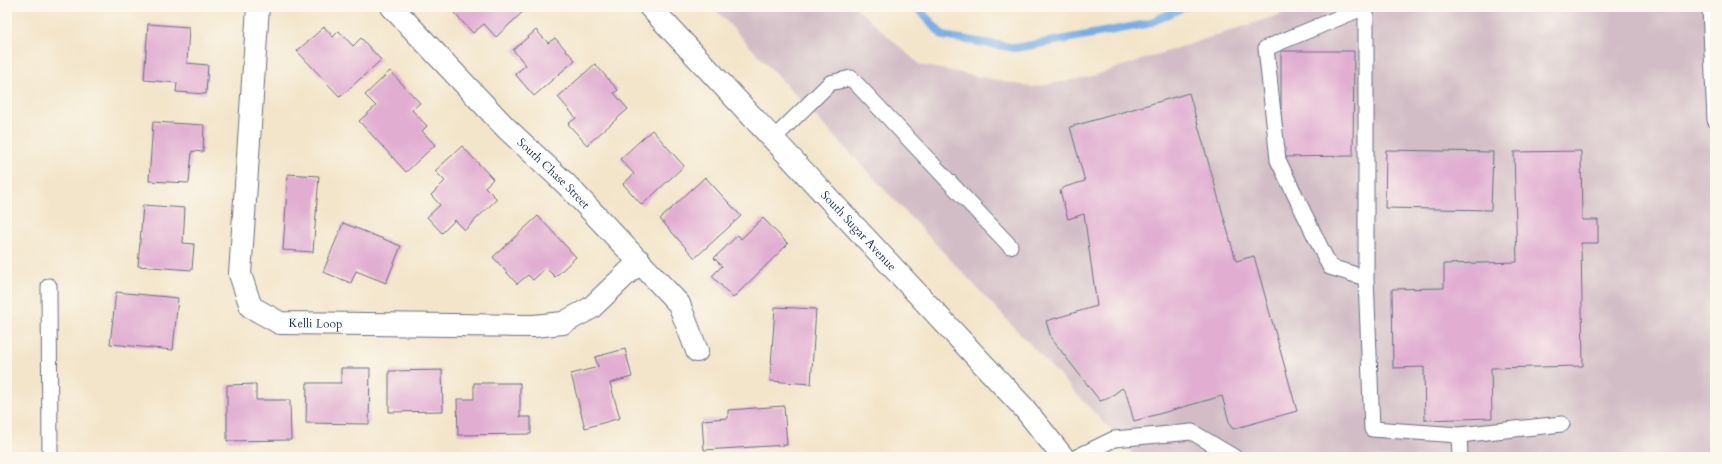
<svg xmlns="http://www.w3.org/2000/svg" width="1722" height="464" font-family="Cardo,serif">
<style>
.industrial{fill:#d2bdc6}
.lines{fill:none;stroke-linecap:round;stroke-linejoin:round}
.stream{stroke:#77ade5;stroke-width:8}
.building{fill:#e1aed2}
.service-casing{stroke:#676f84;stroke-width:17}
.minor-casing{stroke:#676f84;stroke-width:24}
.tertiary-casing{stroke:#676f84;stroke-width:24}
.service{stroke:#fff;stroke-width:15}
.minor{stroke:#fff;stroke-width:22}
.tertiary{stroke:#fff;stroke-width:22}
.labels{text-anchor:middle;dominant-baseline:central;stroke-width:3;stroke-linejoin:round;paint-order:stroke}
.street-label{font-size:12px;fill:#1b2f5e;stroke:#fbf7ec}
</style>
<rect width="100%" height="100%" fill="#fbf7ec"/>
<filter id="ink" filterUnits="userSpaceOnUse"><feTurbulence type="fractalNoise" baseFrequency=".025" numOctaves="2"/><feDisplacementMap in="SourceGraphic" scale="8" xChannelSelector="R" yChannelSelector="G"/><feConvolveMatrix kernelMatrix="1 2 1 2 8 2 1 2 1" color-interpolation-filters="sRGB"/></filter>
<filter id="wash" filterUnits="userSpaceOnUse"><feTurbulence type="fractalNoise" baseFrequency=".012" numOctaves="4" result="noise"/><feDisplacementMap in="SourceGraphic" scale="16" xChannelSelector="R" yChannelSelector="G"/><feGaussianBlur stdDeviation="0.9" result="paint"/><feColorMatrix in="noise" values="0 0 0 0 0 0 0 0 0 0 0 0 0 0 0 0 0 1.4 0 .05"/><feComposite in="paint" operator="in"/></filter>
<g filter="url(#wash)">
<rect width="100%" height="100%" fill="#f3e5ca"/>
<path class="industrial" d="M713,7H855L920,65L1032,87L1089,77L1303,7H1715V457H1136Z"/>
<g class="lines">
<path class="stream" d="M917,7L943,36L1016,48L1147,24L1184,7"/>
</g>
<g id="blocks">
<path class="building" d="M459,7H525L526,9L496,37L484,24L473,33L453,12Z
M148,24L189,27L187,63L208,65L206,94L176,92L177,83L144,80Z
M324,27L333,37L339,31L353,46L361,38L381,60L340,97L297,51Z
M536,30L548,43L555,38L575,60L534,96L515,74L526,65L513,50Z
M1281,51H1354L1353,156L1281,157Z
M595,64L618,90L614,93L628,109L587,145L568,124L576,118L558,97Z
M390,71L420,103L412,110L427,126L422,131L435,145L406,172L359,121L376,106L365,95Z
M1189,93L1236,261L1254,256L1297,411L1233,429L1230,425L1222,396L1134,421L1126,393L1122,388L1109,398L1100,401L1051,338L1046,321L1097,306L1084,214L1068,219L1060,191L1065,187L1085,181L1070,127Z
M153,122L204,125L203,152L192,151L189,183L149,181Z
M652,130L684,166L642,205L623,184L634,174L620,159Z
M462,146L493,179L485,187L497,199L465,230L455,220L442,233L427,217L440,205L431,195L445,181L435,171Z
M1386,150L1493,152L1491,210L1385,208Z
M1581,151L1582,220H1598V243H1581L1583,366L1491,368L1492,418L1425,420L1424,367L1393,368L1392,289L1444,288V264L1517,262L1514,152Z
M288,174L319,176L313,252L283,250Z
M705,177L741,216L695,258L660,219Z
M143,205L185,208L183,243L194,244L192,270L138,266Z
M538,216L576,257L555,277L546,268L533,280L528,275L517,284L493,257Z
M763,218L788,244L733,298L712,276L722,266L714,258L738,235L741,239Z
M343,223L401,246L386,283L356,271L351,283L323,272Z
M116,292L178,298L173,350L110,344Z
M775,307L816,309L811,384L770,381Z
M625,349L632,377L610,383L620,418L585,428L571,374L598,367L595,357Z
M341,368H370L369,424L306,423L307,383H341Z
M442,370L443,411L389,412V371Z
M474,383H520V417H531V434L458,435L457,399H474Z
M256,384V400H290L291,440L227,441V385Z
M784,406L787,445L704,450L702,420L728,418V410Z"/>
</g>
</g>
<g filter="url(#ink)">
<use href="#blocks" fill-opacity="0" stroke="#676f84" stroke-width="1"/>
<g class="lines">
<defs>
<path id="service" d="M1365,7L1266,48L1278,160L1330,267L1366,278
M1366,7V278L1372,429L1459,435
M1710,7L1715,120
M773,139L830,83L851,78L1010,246
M49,286L50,457
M1077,457L1114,439L1192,432L1234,457
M1460,457L1459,435L1562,424"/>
<g id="minor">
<path id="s1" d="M258,7L240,274L251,307L280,323L534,326L563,323L591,308L640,261"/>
<path id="s2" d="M392,7L506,128L567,185L679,304L697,351"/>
</g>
<g id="tertiary">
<path id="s3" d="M650,7L1024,408L1063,457"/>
</g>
</defs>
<use href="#service" class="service-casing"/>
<use href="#minor" class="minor-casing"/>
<use href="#tertiary" class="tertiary-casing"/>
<use href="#service" class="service"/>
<use href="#minor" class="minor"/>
<use href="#tertiary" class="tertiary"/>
</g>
</g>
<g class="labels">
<g class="street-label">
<text stroke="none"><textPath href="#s2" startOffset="232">South Chase Street</textPath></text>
<text stroke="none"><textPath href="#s3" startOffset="306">South Sugar Avenue</textPath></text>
<text stroke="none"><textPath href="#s1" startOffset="371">Kelli Loop</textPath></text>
</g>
</g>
<rect width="1722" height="464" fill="none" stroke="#fbf7ec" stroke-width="24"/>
</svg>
